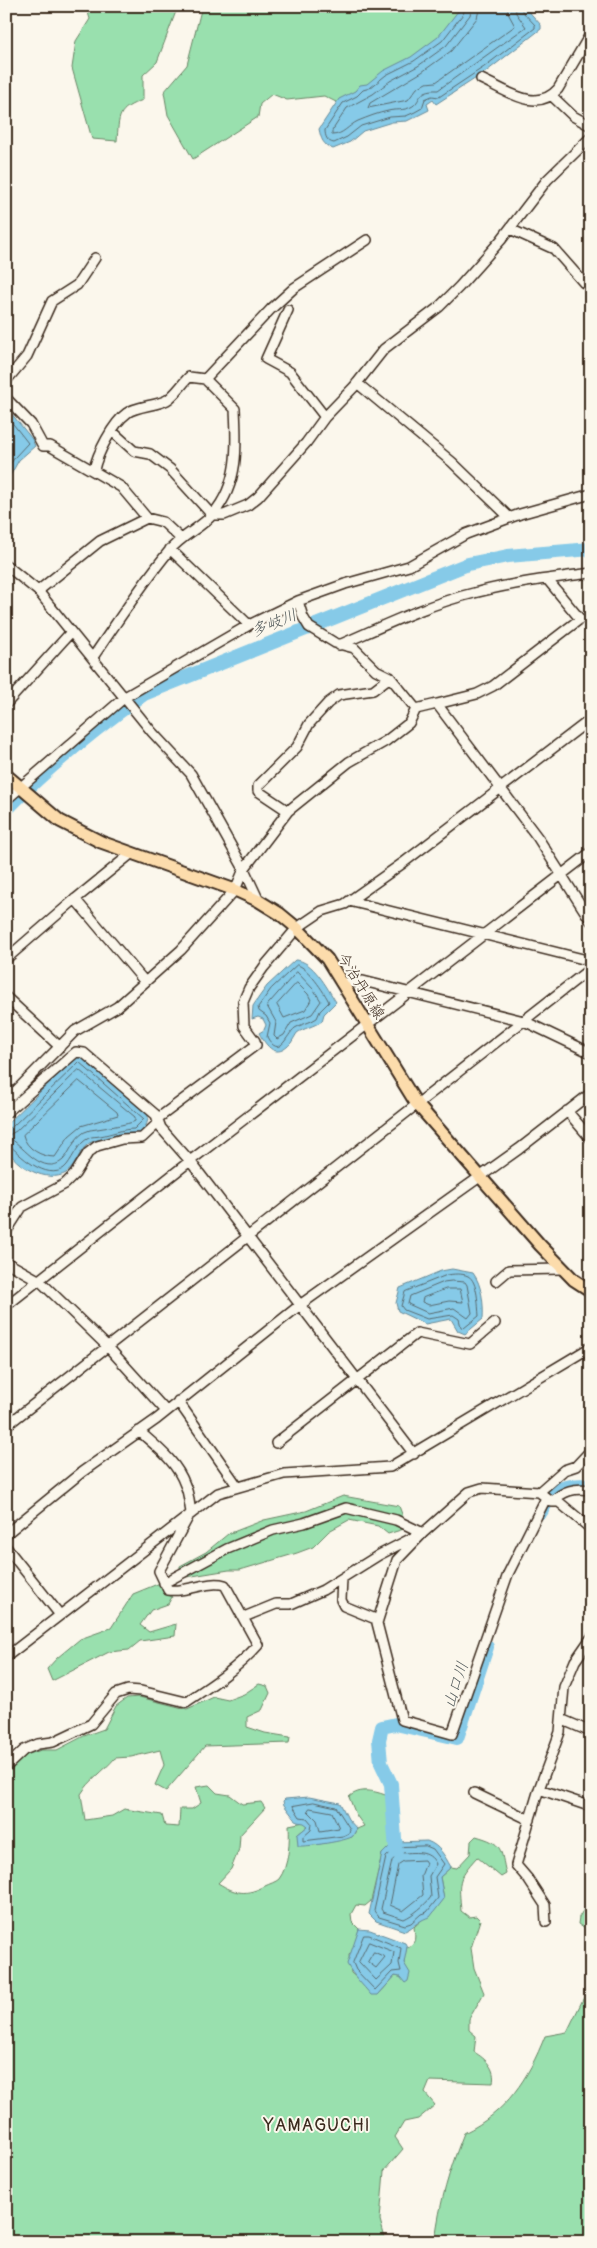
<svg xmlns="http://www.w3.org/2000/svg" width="597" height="2248" font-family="Pangolin,'Klee One',sans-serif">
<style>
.green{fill:#99e0ae;stroke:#6a8566}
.water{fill:#86cae8;stroke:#688a97}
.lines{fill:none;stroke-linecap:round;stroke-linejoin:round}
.shore{stroke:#596a6f;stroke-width:1}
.river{stroke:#86cae8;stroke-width:14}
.minor-casing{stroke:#3b2a1e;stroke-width:12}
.major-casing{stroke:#3b2a1e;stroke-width:15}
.minor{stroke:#fbf7ec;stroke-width:9}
.major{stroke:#fcdcac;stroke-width:11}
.labels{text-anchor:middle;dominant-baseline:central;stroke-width:4;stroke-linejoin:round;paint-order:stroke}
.street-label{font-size:15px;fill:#3b2a1e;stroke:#fbf7ec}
.water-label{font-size:16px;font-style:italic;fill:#525a5b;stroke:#fbf7ec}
.quarter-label{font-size:18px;letter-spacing:1px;fill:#3b2a1e;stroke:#fbf7ec}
</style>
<rect width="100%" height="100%" fill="#fbf7ec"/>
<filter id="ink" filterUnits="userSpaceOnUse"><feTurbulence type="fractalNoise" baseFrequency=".02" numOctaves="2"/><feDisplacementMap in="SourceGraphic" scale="10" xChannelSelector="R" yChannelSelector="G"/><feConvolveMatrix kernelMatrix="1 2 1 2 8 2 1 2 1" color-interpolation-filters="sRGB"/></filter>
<g filter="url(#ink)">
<path class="green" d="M86,6H178L157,62L143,75V100C117,109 119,116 117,141L92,139L72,68L76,41L90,19Z
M202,6H481L346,107L324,96L287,100L272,94L260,104L258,117L193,159L168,115L164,92L187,65Z
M343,1496L399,1506L407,1528L388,1534L378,1526L349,1520L329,1531L313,1547L297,1553L240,1570H229L180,1578V1566L206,1552L228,1534L264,1520L306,1511Z
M160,1583L163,1592L172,1597L168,1604L151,1610L140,1625L149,1632L176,1624L175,1636L140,1641L129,1650L109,1652L52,1681L47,1669L57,1658L80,1639L111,1628L133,1594Z
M259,1684L267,1686L270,1693L262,1710L247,1717V1727L265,1733L290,1737L289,1743L205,1746L166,1791L155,1785L164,1765L160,1750L131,1757L115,1758C104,1771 90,1780 81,1794L85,1820L112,1816L124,1809L162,1815L165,1826L179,1827L180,1809H192L201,1803L196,1787L209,1785L217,1793L230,1795L242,1804L261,1802L265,1808L240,1835L239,1849L231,1869L218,1883C236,1894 246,1896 265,1886C269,1884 276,1882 279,1879C289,1866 290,1841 289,1825L304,1822L308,1826L297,1835L320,1844L352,1837L357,1829L364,1826L356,1815L349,1797C360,1787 375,1791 388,1796L390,1839L394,1842L382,1854L371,1901L365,1906L356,1905L351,1914L352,1922L359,1929L354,1949L349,1955L351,1973L378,1995L395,1976L400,1977L406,1968C402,1961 405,1955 407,1947C417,1944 415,1936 414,1927L444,1899L440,1877L451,1867L457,1868L470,1854L471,1841L476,1836C504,1844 500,1848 506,1874L501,1877L477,1857C456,1880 459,1882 461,1911L469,1917L476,1916L480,1920L471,1948L474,1968L484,1993L469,2019V2030L476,2036L474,2052C486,2059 496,2069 493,2083L430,2081L425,2093L435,2105L418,2119L404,2122L395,2137L403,2149L384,2171L380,2220L386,2242H6V1928L11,1917L6,1909V1774L26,1755L41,1750H57L84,1736L104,1729L116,1706L127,1698L139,1697L187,1709L214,1697L228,1700L244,1694Z
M591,1898V1933L578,1924L579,1917Z
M591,1989V2242H435C439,2204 450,2168 464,2133C507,2112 528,2079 545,2036L567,2032L587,1991Z"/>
<path class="water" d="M462,6H524L541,25V29L487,71L436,104L433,100L427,104L429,110L407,121L392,122L363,131L350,142L333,149C323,145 321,139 319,129L339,99L355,91L360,85L367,84L383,71L411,57L438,37Z
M6,407L32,439L35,446L19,460L6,483Z
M295,960C313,960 327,988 336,1002L324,1014L322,1021C315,1026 302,1029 297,1033C295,1036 293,1040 291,1043C276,1060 267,1047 259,1033L264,1030L266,1025L263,1019L258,1017L252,1019L253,1006L259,997L267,986Z
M76,1057H82L148,1114C149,1122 144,1133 135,1135C130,1136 125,1134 120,1135C111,1137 102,1139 94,1141C79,1145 78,1166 66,1173C48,1184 14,1166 7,1148C4,1142 6,1132 6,1125Z
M452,1269L473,1273C482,1285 484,1304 483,1319L465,1334L458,1331L451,1319L425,1324L398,1311L396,1303L400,1288L441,1271Z
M309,1797L340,1803L348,1819L357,1829C355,1831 354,1834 353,1836C348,1841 305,1847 298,1846L297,1835L308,1826L304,1823L297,1822L284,1805L283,1801L285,1799Z
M427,1841C440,1846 444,1855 451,1867L440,1877L444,1899L430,1917C420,1919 414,1927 405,1931L376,1921L369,1914L382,1854L394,1842Z
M359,1929L370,1930L405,1943L407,1947L404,1963L410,1973L408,1981L405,1983L400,1977L395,1976L378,1995H371C363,1985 353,1976 347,1964Z"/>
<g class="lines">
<path class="shore" d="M466,6L463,14L442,41L414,61L386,75L370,88L363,90L357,96L343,103L325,130C325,136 327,142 334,143L347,137L361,126L390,117L406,116L415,112L422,108L425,99L432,96L439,97L484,67L535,28V25L522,11L521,6
M472,6L470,15L446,46L418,66L390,81L373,94L347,108L332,131V135C343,135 349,125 358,121C368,117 378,113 388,111C396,109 403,111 411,107C422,102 416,89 438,90L526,27L516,13L515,6
M480,6L477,18L451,51L422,72L370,103L368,108L408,100L417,88L426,83L436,82L515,26L509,15L507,6
M6,415L28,443L15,457L6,471
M297,965C307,966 325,993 329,1002L320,1011L317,1018C310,1023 301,1024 295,1028C286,1035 280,1060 267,1037L270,1023L266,1016L259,1011L258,1007L271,989Z
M297,972L314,990L321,1001L312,1014L291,1023L284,1035L277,1039L274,1036L276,1022L267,1006Z
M297,983L308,994L311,1000L305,1010L284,1018L277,1005Z
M79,1070L135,1117V1121C131,1124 98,1129 90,1130C72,1134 71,1157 59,1163C39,1173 21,1143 9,1138V1135L16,1131Z
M79,1081L117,1112L118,1115L81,1126L69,1136L55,1157C42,1157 26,1149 23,1135Z
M6,1128L12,1127L79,1062L144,1119L134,1129C122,1129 112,1134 100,1136C96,1137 92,1136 89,1138C78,1143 74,1156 67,1165C52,1184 21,1158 11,1146L6,1145
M447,1275C453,1274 462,1273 468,1276C478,1281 478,1306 479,1316L464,1328L461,1327L459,1319L453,1315L427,1319L404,1310L401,1306L405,1292Z
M452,1281L465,1282L467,1285L472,1313L468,1318L454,1308L428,1313L408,1304L410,1296L444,1282Z
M446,1289H460L463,1302L449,1301L429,1305L422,1302L423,1298Z
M314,1802L336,1807L350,1829L349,1833L343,1836L303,1841V1837L311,1830L312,1824L307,1818L300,1817L293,1806Z
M310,1808L332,1812L339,1828L320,1831L317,1820L308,1811Z
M426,1846L433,1849L444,1864L435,1877L438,1898L427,1912L421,1914L411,1923L405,1925L379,1917L374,1911L386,1857L397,1847Z
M400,1853C414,1853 429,1849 436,1864L429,1876L431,1897C425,1905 413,1915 404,1919L383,1912L381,1909L392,1861Z
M404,1861L424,1860L426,1863L421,1876L423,1895L403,1911L390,1905L398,1865Z
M364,1935H369L401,1948L399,1963L401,1971L392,1972L375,1990L356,1970L353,1963Z
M369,1942L394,1952L392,1965L376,1980L359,1962Z
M374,1952L385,1957L376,1968L368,1962Z"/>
<path class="river" d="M6,810C48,767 96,728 144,694L468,564L508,556L591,549
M541,1512C554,1487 563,1485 591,1485
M396,1852L391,1784L381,1763L379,1740L382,1727L396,1724L457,1738L487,1647"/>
<defs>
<path id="minor" d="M481,79C506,90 536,114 558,89L591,33
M552,96L573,116L591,126
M510,229L554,249L584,283L591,278
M288,310L266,359L290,372L325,417
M6,381L27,356L52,301L77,285L95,258
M357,383L452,462L510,518
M6,398L31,424L43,446H50L121,487L147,518
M112,431L134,451L150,454L170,469L212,515H224L248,505L258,497L306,443L325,417L354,387L384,349L439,307L459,287L501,240L547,180L591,137
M94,470C97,454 113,423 127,413C136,406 156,406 167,400C175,395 182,384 189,377L205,379
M170,549L249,625
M6,565L38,591L152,732L191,774L244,869L259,901
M38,591L100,541L147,518L163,522L180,538
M298,601L303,617L309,627L335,643L354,648L376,670L390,677L416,709
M339,645C383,626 428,604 474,593C512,583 552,578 591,573
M93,657C118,621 141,585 169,551C182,535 201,528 213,514C239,484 237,446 235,409L205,379L271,309L294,288L367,240
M6,704L71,632
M437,704L477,694L493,686L580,619L547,579
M416,709L437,704L538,838L591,921
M6,800L125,697L249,625L298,601L345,584L409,566L466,534L520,514L591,494
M288,811L258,791V786L297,747L309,724L328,703L339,695L373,690L390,677
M75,899L145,982
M349,901L591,961
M6,959L73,901L132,853
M341,983L363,981L524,1021L591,1053
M6,997L60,1047
M6,1101L75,1031L117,1007L181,950L235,890L244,869L288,811L349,762L386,741L409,723L416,709
M567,1111L591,1139
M6,1113L76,1052L84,1053L156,1115L161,1128L190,1161L414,1454
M157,1119L256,1045L255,1041L244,1026L243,1002L249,988L264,967L297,928L322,911L345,904L403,863L591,719
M6,1232L22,1207L65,1184L75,1174L88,1153L97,1146L122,1139L142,1138L159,1122
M6,1262L40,1281L108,1347L166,1411
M496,1281L509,1270L562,1269
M6,1306L190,1161L591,852
M178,1401L238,1487
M6,1426L591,968
M276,1443L417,1333L470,1344L495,1323
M539,1492L564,1470L576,1466L591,1450
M552,1502C564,1490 574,1488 591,1490
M423,1533L397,1560L377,1623L402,1720L452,1734L508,1574L546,1498
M6,1534L82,1472L157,1419L300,1305L519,1149L591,1093
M6,1547L60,1615
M342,1579L341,1600L344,1606L378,1620
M164,1583L227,1549L273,1530L304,1523L346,1508L396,1520L423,1533L469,1492L482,1488L539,1492L552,1502H559L591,1529
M244,1617L276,1604H291L323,1590L379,1555L414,1537
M6,1657L218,1493L284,1474L390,1467L591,1347
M563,1720L591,1732
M6,1767L24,1750L38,1744L53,1742L91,1724L116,1694L128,1690L141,1691L186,1702C212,1685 238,1668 258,1645L225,1585C206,1580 188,1593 168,1590L159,1571L191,1512C189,1503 189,1493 185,1485C177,1462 157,1447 139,1431
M539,1789L589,1806
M474,1793L530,1820
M546,1922L545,1905L528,1879L516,1865L539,1789L560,1732L564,1687L575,1661L591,1638"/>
<path id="major" d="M6,775L60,821L101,842L235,890L259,901L280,914L297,928L327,959L416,1103L540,1245L574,1280L591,1291"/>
</defs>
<use href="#minor" class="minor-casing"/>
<use href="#major" class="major-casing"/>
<use href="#minor" class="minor"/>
<use href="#major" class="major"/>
</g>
</g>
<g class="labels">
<g class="street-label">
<text transform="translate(361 986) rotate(58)">今治丹原線</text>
</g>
<g class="water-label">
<text transform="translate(274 623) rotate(-22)">多岐川</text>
<text transform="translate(456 1685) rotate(-72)">山口川</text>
</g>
<g class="quarter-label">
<text x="317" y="2125">YAMAGUCHI</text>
</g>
</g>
<rect width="597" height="2248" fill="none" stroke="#fbf7ec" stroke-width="25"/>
<rect x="12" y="12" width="572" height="2223" fill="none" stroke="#3b2a1e" stroke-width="2" filter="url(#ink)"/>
</svg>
